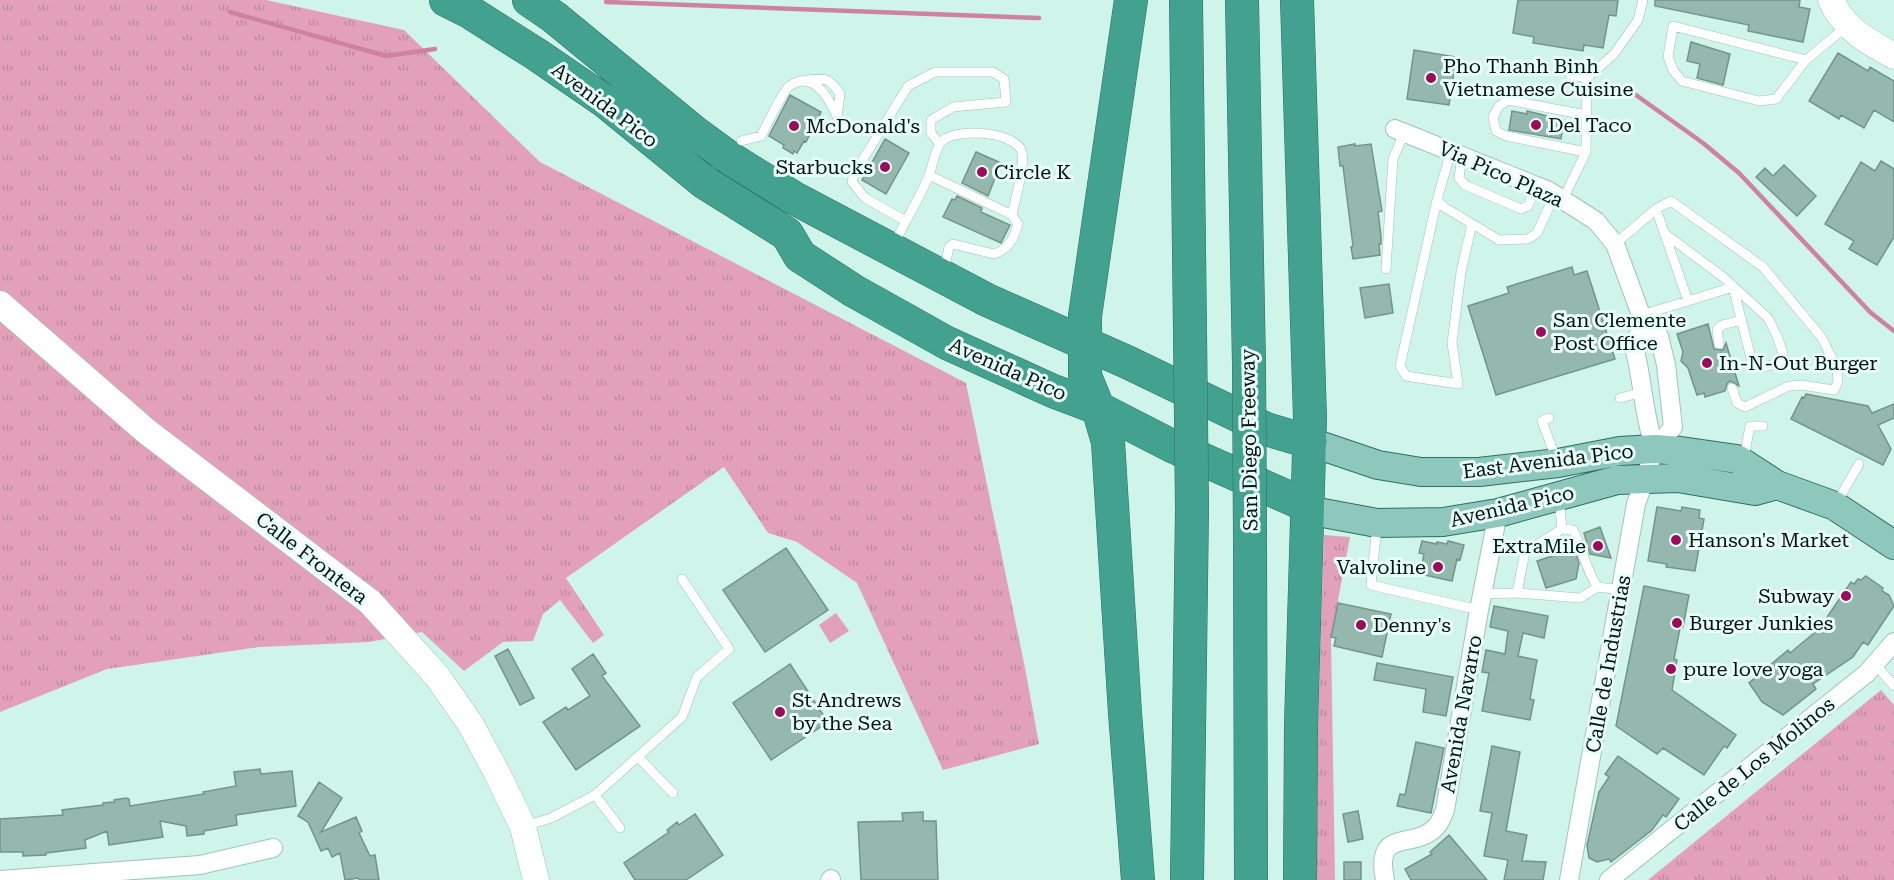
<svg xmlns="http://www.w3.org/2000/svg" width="1894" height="880" font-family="'Roboto Serif',serif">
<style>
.grass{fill:url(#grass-tufts)}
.pitch{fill:#e2a1b9}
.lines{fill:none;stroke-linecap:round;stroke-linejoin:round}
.stream{stroke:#cf82a0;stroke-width:4.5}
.building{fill:#94b7ae;stroke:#72948b;stroke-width:1.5}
.lane-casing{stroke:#9fc3ba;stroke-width:10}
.street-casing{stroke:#9fc3ba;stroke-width:20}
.secondary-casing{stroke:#9fc3ba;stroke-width:27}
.primary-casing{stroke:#2d7063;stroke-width:30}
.highway-casing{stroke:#2d7063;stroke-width:34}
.lane{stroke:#fff;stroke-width:9}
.street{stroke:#fff;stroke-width:18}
.secondary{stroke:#fff;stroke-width:26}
.primary{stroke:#8ec7bc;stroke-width:28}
.highway{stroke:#42a28f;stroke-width:33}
.highway-bridge-casing{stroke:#2d7063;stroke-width:34;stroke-linecap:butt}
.highway-bridge{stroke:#42a28f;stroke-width:33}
.poi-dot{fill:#9b0c5b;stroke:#e8fef8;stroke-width:2}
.labels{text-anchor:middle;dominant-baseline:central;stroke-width:6;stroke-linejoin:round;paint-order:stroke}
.poi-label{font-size:20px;fill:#061310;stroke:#e8fef8;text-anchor:start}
.street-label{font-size:20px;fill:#061310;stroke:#e8fef8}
</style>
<defs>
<pattern id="grass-tufts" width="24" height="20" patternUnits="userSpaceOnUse" patternTransform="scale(1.5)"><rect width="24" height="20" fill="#e2a1b9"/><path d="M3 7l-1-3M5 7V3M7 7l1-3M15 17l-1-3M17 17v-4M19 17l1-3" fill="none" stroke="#c08a9e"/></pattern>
</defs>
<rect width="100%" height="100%" fill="#cff4ea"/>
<path class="grass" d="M0,0H266L404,30L540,162L966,383L1025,668L1039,744L943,770L857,583L797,542L768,533L724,467L566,578L604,635L593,643L560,600L543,614L533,641L503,642L464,671L422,632L369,642L260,647L107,669L0,712Z
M1324,535L1350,537L1331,637L1335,880H1313Z
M1881,690L1894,705V880H1648Z"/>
<path class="pitch" d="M836,613L849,631L830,643L819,625Z"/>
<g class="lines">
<path class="stream" d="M606,2L1039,18
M230,12L386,56L435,49
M1629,90L1703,143L1739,173L1870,312L1894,331"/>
</g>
<path class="building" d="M1518,0H1618L1616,16L1609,15L1603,48L1584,45L1583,51L1533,43L1534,37L1513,33Z
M1655,0H1800L1799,7L1810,9L1803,42L1748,31L1749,25L1655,6Z
M1691,42L1730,54L1723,85L1697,78L1700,64L1687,61Z
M1414,50L1456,57L1449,105L1407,99Z
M1838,53L1868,71L1870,67L1894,81V122L1874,110L1864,128L1841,115L1839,119L1809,101Z
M790,95L821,112L806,142L804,141L797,153L794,151L793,154L783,148L784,145L769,136Z
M1512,111L1527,114V111L1564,120L1561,139L1509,130Z
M885,139L909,153L886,194L862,180Z
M1355,144V146L1371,144L1382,211L1378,212L1381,236V244H1379L1380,255L1353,259L1351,247L1353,246L1343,166H1340L1338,147Z
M976,152L1001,163L988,196L962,183Z
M1881,161L1894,169V237L1877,265L1849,249L1854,241L1825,224L1861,162L1875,171Z
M1784,165L1816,196L1797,216L1756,177L1765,168L1773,176Z
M957,196L982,208L981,212L1010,225L1001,243L943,217L952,199L955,200Z
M1572,267L1574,275L1587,271L1615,359L1496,395L1468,306L1509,293L1507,287Z
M1389,284L1393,313L1365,318L1360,288Z
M1708,324L1714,349L1723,350L1726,343L1739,386L1730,381L1727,384L1725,391L1705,397L1704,393L1697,395L1688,368L1681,361L1683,352L1677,334Z
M1806,394L1868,406L1872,413L1894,404V418L1878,425L1891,449L1883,465L1791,419L1802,397L1804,398Z
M1657,507L1681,511L1682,507L1700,510L1699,518L1704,519L1695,571L1666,567L1667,564L1648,561Z
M1600,527L1611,558L1590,554L1584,533Z
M1422,541L1437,544V542L1447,544L1448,541L1464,545L1460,560L1457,559L1452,581L1420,574L1424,554L1419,553Z
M786,548L828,610L765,652L723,590Z
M1574,549L1579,563L1576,579L1546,588L1537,561Z
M1866,576L1883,588L1882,591L1889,595L1894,606L1868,645L1863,642L1853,657L1813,684L1816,689L1783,715L1762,702L1749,683L1788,650L1790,653L1819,629L1851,582L1854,584L1858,579L1861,580Z
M1644,586L1689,595L1683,627L1680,628L1674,659L1677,660L1672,690L1736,735L1727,748L1724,746L1704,775L1663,748L1657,754L1616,726Z
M1338,603L1391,614L1382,657L1334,646L1336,638L1331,637Z
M1494,606L1548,616L1544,638L1523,633L1518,656L1537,660L1530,699L1534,700L1530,720L1482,711L1489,673L1482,672L1486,650L1505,654L1508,631L1490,627Z
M508,649L534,698L520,705L495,656Z
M593,654L606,673L602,676L640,726L576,770L543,722L566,707L568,710L590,696L572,669Z
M1377,663L1453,677L1446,716L1423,712L1426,689L1374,680Z
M790,664L828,722L771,760L733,703Z
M1416,742L1444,748L1431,813L1397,806L1400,794L1405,795Z
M1492,746L1520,752L1506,831L1527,835L1522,861L1546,862L1543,880H1504L1508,860L1484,856L1492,813L1480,811Z
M1618,756L1679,799L1666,817L1663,815L1652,830L1611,862L1609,859L1597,862L1589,858L1587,845L1599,792L1609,777L1605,774Z
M260,769L261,774L292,771L296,806L236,815L237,825L204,831V834L187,836L186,826L160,821L163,837L109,845L107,831L85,840L86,848L46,853V855L23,856V852H0V819L63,815L62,810L103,805V803L114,802V800L126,798L129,799L130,806L204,794L203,792L236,786L234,772Z
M319,782L342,798L321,832L356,817L362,831L359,833L370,856L375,855L379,880H359L358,878L345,880L340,853L332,857L328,848L321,851L308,822L298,816Z
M1358,811L1363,839L1348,842L1343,814Z
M923,812V821H936L938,880H861L858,822L903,821L902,813Z
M695,814L723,855L686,880H635L624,863L669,832L667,830L677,822L679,825Z
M1449,835L1487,880H1411L1405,869L1432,854L1430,852Z
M1344,862H1361V880H1344Z"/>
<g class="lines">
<defs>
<path id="lane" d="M1806,60L1673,26L1668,57L1673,70L1682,81L1759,101L1776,99L1806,60L1846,27
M1587,78L1614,54L1638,20L1643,0
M807,80C826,78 829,77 840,94L837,117
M741,141L761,136C768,123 780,96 789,86C791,85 795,83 797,82C821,74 835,112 843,129
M1451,151L1437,200L1444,207L1499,240L1528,239L1537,233L1555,194
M1586,152L1506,136L1496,131L1493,117L1499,106L1508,100L1586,115
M1462,155L1459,178L1465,185L1521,209L1528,206L1536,186
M929,175L1012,215L1018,224C1014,238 1009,249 994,254L953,244L949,247L944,270
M1563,199L1586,152L1587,78L1570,75
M1437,200L1400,366L1406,376L1458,384L1452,343L1461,272L1472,224
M1656,209L1688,301L1733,287
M906,221L865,198L852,182L854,174L908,86L935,72H993L1004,79L1006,102L953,107L931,120V133L940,144
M1664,233L1723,277L1768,318L1777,336L1783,354L1778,363L1761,368L1752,362L1733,287
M894,244C905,221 920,198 929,175C933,165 934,153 940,144C951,126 1016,131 1022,152C1025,166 1015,201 1012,215
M1615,244L1656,209L1671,201L1763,267L1822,338L1837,369L1838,382L1834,390L1801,385L1789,386L1745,407L1737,403L1732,388
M1386,269L1393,159L1404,133
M1641,315L1688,301
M1719,344L1717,330L1722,325L1742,320
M1620,398L1643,392
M1549,418L1542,421L1557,461
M1744,458L1750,426H1763
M1559,498L1562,529L1573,530C1583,548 1585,570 1598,587L1621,590
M1836,504L1859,464
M1377,526L1371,585L1479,610
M1517,593L1525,552L1562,529
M1482,594L1517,593L1580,598L1598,587
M1875,664L1894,686
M638,757L673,793
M595,795L620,828
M525,826L551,818L595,795L682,717L697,677L729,649L682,579"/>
<path id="street" d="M1395,129L1549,191L1596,221L1615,244L1645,326L1659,336L1666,365L1673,427L1655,449L1636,504L1569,880
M1645,326L1633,343C1643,378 1643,415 1655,449
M0,880L200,865L273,848
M830,880L831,879
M1385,880C1374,826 1413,851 1436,827C1440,823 1443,815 1445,810L1479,610L1498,513
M1609,880L1867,673L1894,642"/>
<path id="secondary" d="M1831,0C1844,29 1867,41 1894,56
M0,304L146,431L370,602L437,676L471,725L498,775L523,827L536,880"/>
<path id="primary" d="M1310,442L1378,465L1421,472H1479L1558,463L1620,451L1655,449L1681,451L1737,459L1777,485L1835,506L1894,545
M1307,510L1377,523L1443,522L1498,513L1617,480L1678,478L1755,491L1777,485"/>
<path id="highway" d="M446,0L468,11L536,54L606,102L704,182L787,234L800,256L854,291L947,343L1053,391L1098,408L1172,446L1299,502L1307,510
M529,0L554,17L694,132L731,159L794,198L987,300L1127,362L1266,429L1310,442
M1131,0L1085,316V376L1098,408L1108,442L1125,713L1138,880
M1186,0L1190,332
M1242,0L1249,364
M1297,0L1310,418L1301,725L1300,880
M1250,537L1251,880
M1187,880L1192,508"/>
</defs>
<use href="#lane" class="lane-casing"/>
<use href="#street" class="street-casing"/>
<use href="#secondary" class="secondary-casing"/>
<use href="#primary" class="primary-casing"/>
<use href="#highway" class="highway-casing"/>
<use href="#lane" class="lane"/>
<use href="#street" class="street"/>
<use href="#secondary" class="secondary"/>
<use href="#primary" class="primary"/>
<use href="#highway" class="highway"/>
<defs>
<path id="highway-bridge" d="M1190,332L1192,508
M1249,364L1250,537"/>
</defs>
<use href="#highway-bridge" class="highway-bridge-casing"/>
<use href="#highway-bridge" class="highway-bridge"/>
</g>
<g class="poi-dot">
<circle cx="1431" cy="78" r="6"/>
<circle cx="1536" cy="125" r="6"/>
<circle cx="794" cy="126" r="6"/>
<circle cx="885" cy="167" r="6"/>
<circle cx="982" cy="172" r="6"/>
<circle cx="1541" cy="332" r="6"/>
<circle cx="1707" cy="363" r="6"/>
<circle cx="1676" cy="540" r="6"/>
<circle cx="1598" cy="546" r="6"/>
<circle cx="1438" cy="567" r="6"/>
<circle cx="1846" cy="596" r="6"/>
<circle cx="1677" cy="623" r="6"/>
<circle cx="1361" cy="625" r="6"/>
<circle cx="1671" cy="669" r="6"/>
<circle cx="780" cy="712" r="6"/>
</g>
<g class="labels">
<g class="poi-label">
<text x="1443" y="66">Pho Thanh Binh<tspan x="1443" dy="23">Vietnamese Cuisine</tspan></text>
<text x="1548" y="125">Del Taco</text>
<text x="806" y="126">McDonald's</text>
<text x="873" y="167" text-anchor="end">Starbucks</text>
<text x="994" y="172">Circle K</text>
<text x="1553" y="320">San Clemente<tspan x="1553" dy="23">Post Office</tspan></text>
<text x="1719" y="363">In-N-Out Burger</text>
<text x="1688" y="540">Hanson's Market</text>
<text x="1586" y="546" text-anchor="end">ExtraMile</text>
<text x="1426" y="567" text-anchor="end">Valvoline</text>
<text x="1834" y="596" text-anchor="end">Subway</text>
<text x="1689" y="623">Burger Junkies</text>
<text x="1373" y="625">Denny's</text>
<text x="1683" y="669">pure love yoga</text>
<text x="792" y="700">St Andrews<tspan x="792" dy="23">by the Sea</tspan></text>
</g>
<g class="street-label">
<text transform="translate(605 105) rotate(37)">Avenida Pico</text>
<text transform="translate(1501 174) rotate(24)">Via Pico Plaza</text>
<text transform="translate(1008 369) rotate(24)">Avenida Pico</text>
<text transform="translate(1249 440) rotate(-91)">San Diego Freeway</text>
<text transform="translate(1548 461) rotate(-7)">East Avenida Pico</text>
<text transform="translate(1512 506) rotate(-13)">Avenida Pico</text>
<text transform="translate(312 558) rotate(38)">Calle Frontera</text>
<text transform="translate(1608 664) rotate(-80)">Calle de Industrias</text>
<text transform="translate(1461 714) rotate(-80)">Avenida Navarro</text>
<text transform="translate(1754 764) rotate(-39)">Calle de Los Molinos</text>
</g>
</g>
</svg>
